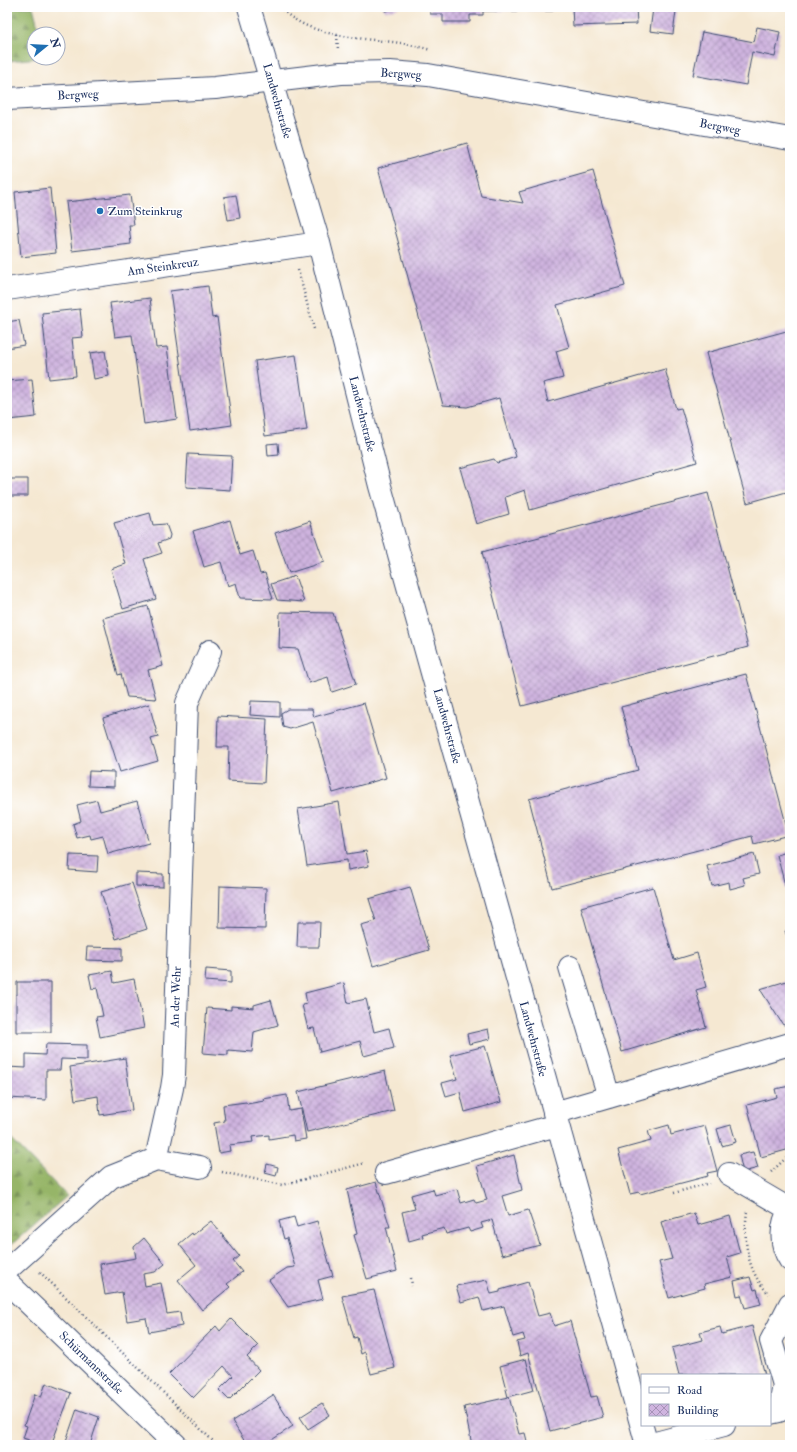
<svg xmlns="http://www.w3.org/2000/svg" width="797" height="1452" font-family="'IM FELL Double Pica',serif">
<style>
.forest{fill:url(#forest-firs);stroke:#587263}
.building{fill:url(#building-cross-hatch)}
.lines{fill:none;stroke-linecap:round;stroke-linejoin:round}
.minor-casing{stroke:#3c4b6f;stroke-width:24}
.major-casing{stroke:#3c4b6f;stroke-width:24}
.path{stroke:#3c4b6f;stroke-width:2.5;stroke-dasharray:1 3;stroke-linecap:butt}
.minor{stroke:#fff;stroke-width:22}
.major{stroke:#fff;stroke-width:22}
.poi-dot{fill:#1f6fb2;stroke:#fff;stroke-width:1.5}
.labels{text-anchor:middle;dominant-baseline:central;stroke-width:3;stroke-linejoin:round;paint-order:stroke}
.street-label{font-size:12px;fill:#1b2f5e;stroke:#fff}
.poi-label{font-size:12px;fill:#1b2f5e;stroke:#fff;text-anchor:start}
</style>
<defs>
<pattern id="forest-firs" width="22" height="20" patternUnits="userSpaceOnUse"><rect width="22" height="20" fill="#96b568"/><path d="M5 1l3.5 6h-7zM16 11l3.5 6h-7z" fill="#7a9459"/></pattern>
<pattern id="building-cross-hatch" width="8" height="8" patternUnits="userSpaceOnUse"><rect width="8" height="8" fill="#cfb4df"/><path d="M0 0l8 8M0 8l8-8" fill="none" stroke="#a793b8"/></pattern>
</defs>
<rect width="100%" height="100%" fill="#fff"/>
<filter id="ink" filterUnits="userSpaceOnUse"><feTurbulence type="fractalNoise" baseFrequency=".025" numOctaves="2"/><feDisplacementMap in="SourceGraphic" scale="8" xChannelSelector="R" yChannelSelector="G"/><feConvolveMatrix kernelMatrix="1 2 1 2 8 2 1 2 1" color-interpolation-filters="sRGB"/></filter>
<filter id="wash" filterUnits="userSpaceOnUse"><feTurbulence type="fractalNoise" baseFrequency=".012" numOctaves="4" result="noise"/><feDisplacementMap in="SourceGraphic" scale="16" xChannelSelector="R" yChannelSelector="G"/><feGaussianBlur stdDeviation="0.9" result="paint"/><feColorMatrix in="noise" values="0 0 0 0 0 0 0 0 0 0 0 0 0 0 0 0 0 1.4 0 .05"/><feComposite in="paint" operator="in"/></filter>
<g filter="url(#wash)">
<rect width="100%" height="100%" fill="#f5e8d2"/>
<path class="forest" d="M7,7H33L40,34H34V58H39L7,61Z
M7,1135L67,1196L12,1244L7,1240Z"/>
<g id="blocks">
<path class="building" d="M383,7H399V8L385,11Z
M430,7H553V11H483V15H470V22H443V14H430Z
M572,7H636L637,24L573,26Z
M653,8L676,11L673,34L650,31Z
M757,27L780,32L775,57L752,52L746,85L693,75L702,32L754,42Z
M467,143L481,196L523,203L519,192L593,171L625,286L557,305L569,347L556,351L563,378L543,383L548,402L665,369L676,409L681,408L697,462L530,510L525,490L505,497L509,514L476,524L460,468L494,459L497,463L516,457L499,398L467,407L443,405L378,168Z
M50,188L56,253L21,257L15,192Z
M130,195L134,225H129L131,244L72,251L66,202Z
M236,195L240,218L228,220L224,197Z
M208,286L212,318L217,317L232,425L190,431L170,291Z
M150,298L156,348L167,347L177,419L144,424L132,335L115,337L110,303Z
M80,309L83,337L72,338L76,376L49,379L42,313Z
M19,320L24,345L7,348V322Z
M790,330V491L747,503L706,353Z
M105,351L109,376L94,379L90,353Z
M296,355L307,430L265,436L255,361Z
M32,379L36,417L8,420L7,381Z
M278,443L279,455L268,456L267,444Z
M188,454L232,456L230,490L186,487Z
M7,479H28V496H7Z
M708,493L748,647L522,706L482,552Z
M150,513L153,525L166,524L170,535L169,539L158,543L162,553L144,559L156,599L123,609L111,569L126,564L114,523Z
M230,520L240,555L253,551L260,574L265,573L273,599L240,598L236,583L228,586L221,562L204,567L193,531Z
M310,521L324,562L289,573L275,533Z
M295,576L304,602L277,600L271,584Z
M148,606L163,666L148,670L156,699L127,697L121,674L118,675L103,618Z
M280,612L333,613L356,684L332,692L328,677L309,683L298,649L279,648Z
M746,674L789,835L754,844L752,836L552,888L529,799L638,770L621,707Z
M251,701L280,702V717L250,715Z
M364,703L386,778L333,793L313,722L290,729L283,727L281,713L288,709H312L314,717Z
M149,704L158,737L151,739L158,761L120,772L103,718Z
M218,716L267,719L264,783L228,781L229,747H217Z
M89,771L114,772V787L88,786Z
M97,800L100,811L137,801L149,843L108,854L103,836L91,839L90,835L77,838L73,824L81,821L77,805Z
M339,802L347,854L366,851L369,866L348,870L347,860L307,866L298,809Z
M790,851V888L786,889L777,855Z
M754,854L759,874L743,878L745,885L730,889L729,882L712,886L707,866Z
M70,855L98,856L97,872L69,870Z
M136,873L163,874V887L136,886Z
M132,883L147,929L116,939L101,892Z
M220,886L266,888L265,929L219,928Z
M410,887L429,950L373,966L361,925L376,921L369,899Z
M653,887L674,960L697,953L706,987L696,990L706,1027L622,1052L581,907Z
M298,922H320L319,947H297Z
M790,929V946L785,931Z
M87,947L122,948V961L86,960Z
M206,969L231,971V983L205,981Z
M112,971L114,983L134,979L144,1028L100,1037L96,1017L103,1016L97,988L92,989L89,975Z
M790,980V1023L783,1025L760,989Z
M17,982H51V1032H16V995H17Z
M344,983L348,1003L366,999L374,1032L389,1028L394,1048L364,1056L360,1041L320,1052L314,1028L308,1029L302,1005L307,1004L305,993Z
M271,1000L278,1025L254,1032L252,1052L228,1050V1055L203,1053L207,1008L231,1010V1006L254,1008V1005Z
M488,1029L490,1039L469,1044L467,1034Z
M46,1044L87,1045V1060L61,1059L60,1070H46V1100L7,1098V1067L26,1068V1054L45,1055Z
M485,1046L501,1102L465,1112L460,1092L446,1096L442,1083L457,1079L450,1055Z
M125,1058L132,1110L100,1115L98,1096L75,1100L70,1067Z
M385,1071L394,1111L307,1132L298,1092Z
M790,1086V1149L761,1157L747,1105L777,1097L775,1089Z
M287,1095L289,1111L301,1109L306,1139L294,1141L293,1135L269,1139V1135L252,1137L253,1142L229,1145L230,1151L219,1153L214,1123L225,1121L223,1105L246,1102L247,1104L264,1101L263,1099Z
M669,1125L671,1135L705,1126L717,1171L707,1173L708,1176L640,1194L639,1192L630,1194L618,1150L651,1141L648,1131Z
M731,1125L736,1142L722,1146L717,1129Z
M753,1152L758,1168L743,1172L739,1155Z
M514,1155L522,1190L502,1196L508,1216L528,1210L540,1245L502,1255L492,1220L481,1223L483,1228L470,1232L468,1228L446,1234L444,1228L422,1234L423,1237L409,1241L402,1212L415,1209L411,1195L433,1189L435,1195L457,1189L461,1203L474,1199L476,1203L487,1200L477,1166Z
M267,1164L278,1167L276,1176L265,1173Z
M376,1182L390,1227H386L397,1271L367,1279L354,1235L357,1234L347,1190Z
M694,1213L698,1225L730,1216L740,1253L727,1257L732,1277L704,1284L705,1288L669,1298L659,1262L672,1259L661,1222Z
M294,1217L297,1227L317,1221L333,1276L318,1280L323,1299L288,1307L269,1280L287,1268L295,1267L287,1238L284,1239L279,1221Z
M211,1221L239,1256L233,1261L242,1272L227,1284L230,1287L202,1310L178,1280L196,1265L179,1244L192,1233L193,1235Z
M144,1238L165,1264L155,1272L143,1274L145,1286L161,1283L167,1314L180,1312L182,1326L149,1332L146,1318L127,1321L122,1292L105,1295L100,1264L136,1258L134,1247Z
M750,1277L754,1290L757,1289L761,1304L745,1308L741,1295L737,1296L734,1281Z
M487,1280L491,1294L500,1292V1290L528,1282L538,1316L550,1313L554,1326L570,1321L591,1397L597,1396L603,1417L550,1431L528,1353L520,1356L517,1342L525,1340L523,1334L513,1337L504,1306L483,1311L479,1297L461,1302L456,1286Z
M374,1290L395,1368L371,1374L365,1352L361,1354L357,1337L354,1338L342,1296Z
M231,1319L258,1346L247,1357L259,1370L229,1400L219,1390L233,1376L224,1366L193,1398L169,1374L216,1326L220,1331Z
M752,1326L765,1375H679L672,1348L702,1340L700,1332L720,1327L722,1334Z
M526,1359L534,1390L508,1397L500,1366Z
M46,1383L71,1393L51,1445H37V1443L23,1438L27,1426L24,1425L35,1394L41,1397Z
M273,1395L293,1426L264,1445H247L232,1421Z
M509,1397L519,1434L525,1433L528,1445H472L464,1407Z
M322,1403L330,1415L308,1429L300,1417Z
M77,1409L99,1417L90,1445H68L69,1442L66,1441Z"/>
</g>
</g>
<g filter="url(#ink)">
<use href="#blocks" fill-opacity="0" stroke="#3c4b6f" stroke-width="1"/>
<g class="lines">
<defs>
<path id="minor" d="M249,7L319,243L380,486L647,1445
M7,289L319,243
M570,967L609,1097
M554,1113L790,1044
M156,1159L200,1167
M386,1173L557,1125
M729,1174L789,1209
M790,1209C781,1224 779,1244 790,1260
M7,1270L111,1177L156,1159L172,1088L174,1075L187,703L210,651
M7,1282L176,1445
M770,1413L779,1411L784,1385L771,1341L790,1304
M648,1445L724,1425"/>
<path id="major" d="M7,99L215,88L341,73L390,72L428,75L790,139"/>
</defs>
<use href="#minor" class="minor-casing"/>
<use href="#major" class="major-casing"/>
<path class="path" d="M280,7C307,38 364,38 401,43C411,45 421,47 431,50
M337,35L338,50
M298,270L314,329
M222,1172L282,1185L365,1163
M771,1172L784,1160L790,1157
M674,1193L709,1183
M747,1212C743,1241 747,1272 769,1294
M40,1272L217,1445
M411,1278L412,1286"/>
<use href="#minor" class="minor"/>
<use href="#major" class="major"/>
</g>
</g>
<circle class="poi-dot" cx="100" cy="211" r="4"/>
<g class="labels">
<g class="street-label">
<text transform="translate(401 74) rotate(3)">Bergweg</text>
<text transform="translate(78 95) rotate(-3)">Bergweg</text>
<text transform="translate(277 101) rotate(74)">Landwehrstraße</text>
<text transform="translate(720 127) rotate(10)">Bergweg</text>
<text transform="translate(163 267) rotate(-8)">Am Steinkreuz</text>
<text transform="translate(362 414) rotate(76)">Landwehrstraße</text>
<text transform="translate(447 726) rotate(75)">Landwehrstraße</text>
<text transform="translate(176 997) rotate(-88)">An der Wehr</text>
<text transform="translate(533 1039) rotate(75)">Landwehrstraße</text>
<text transform="translate(91 1363) rotate(44)">Schürmannstraße</text>
</g>
<g class="poi-label">
<text x="108" y="211">Zum Steinkrug</text>
</g>
</g>
<rect width="797" height="1452" fill="none" stroke="#fff" stroke-width="24"/>
<rect x="641" y="1374" width="130" height="52" fill="#ffffff" stroke="#a4acbf"/>
<rect x="649" y="1387" width="20" height="6" fill="#ffffff" stroke="#a4acbf"/>
<text x="677" y="1394" font-size="12" fill="#1b2f5e">Road</text>
<rect x="649" y="1404" width="20" height="12" fill="url(#building-cross-hatch)" stroke="#a4acbf"/>
<text x="677" y="1414" font-size="12" fill="#1b2f5e">Building</text>
<g transform="translate(46 46) rotate(72)"><circle r="19" fill="#ffffff" stroke="#a4acbf"/>
<path d="M0-3L7 15L0 10L-7 15Z" fill="#1f6fb2"/>
<text y="-6" font-size="11" font-weight="bold" text-anchor="middle" fill="#1b2f5e">N</text>
</g>
</svg>
